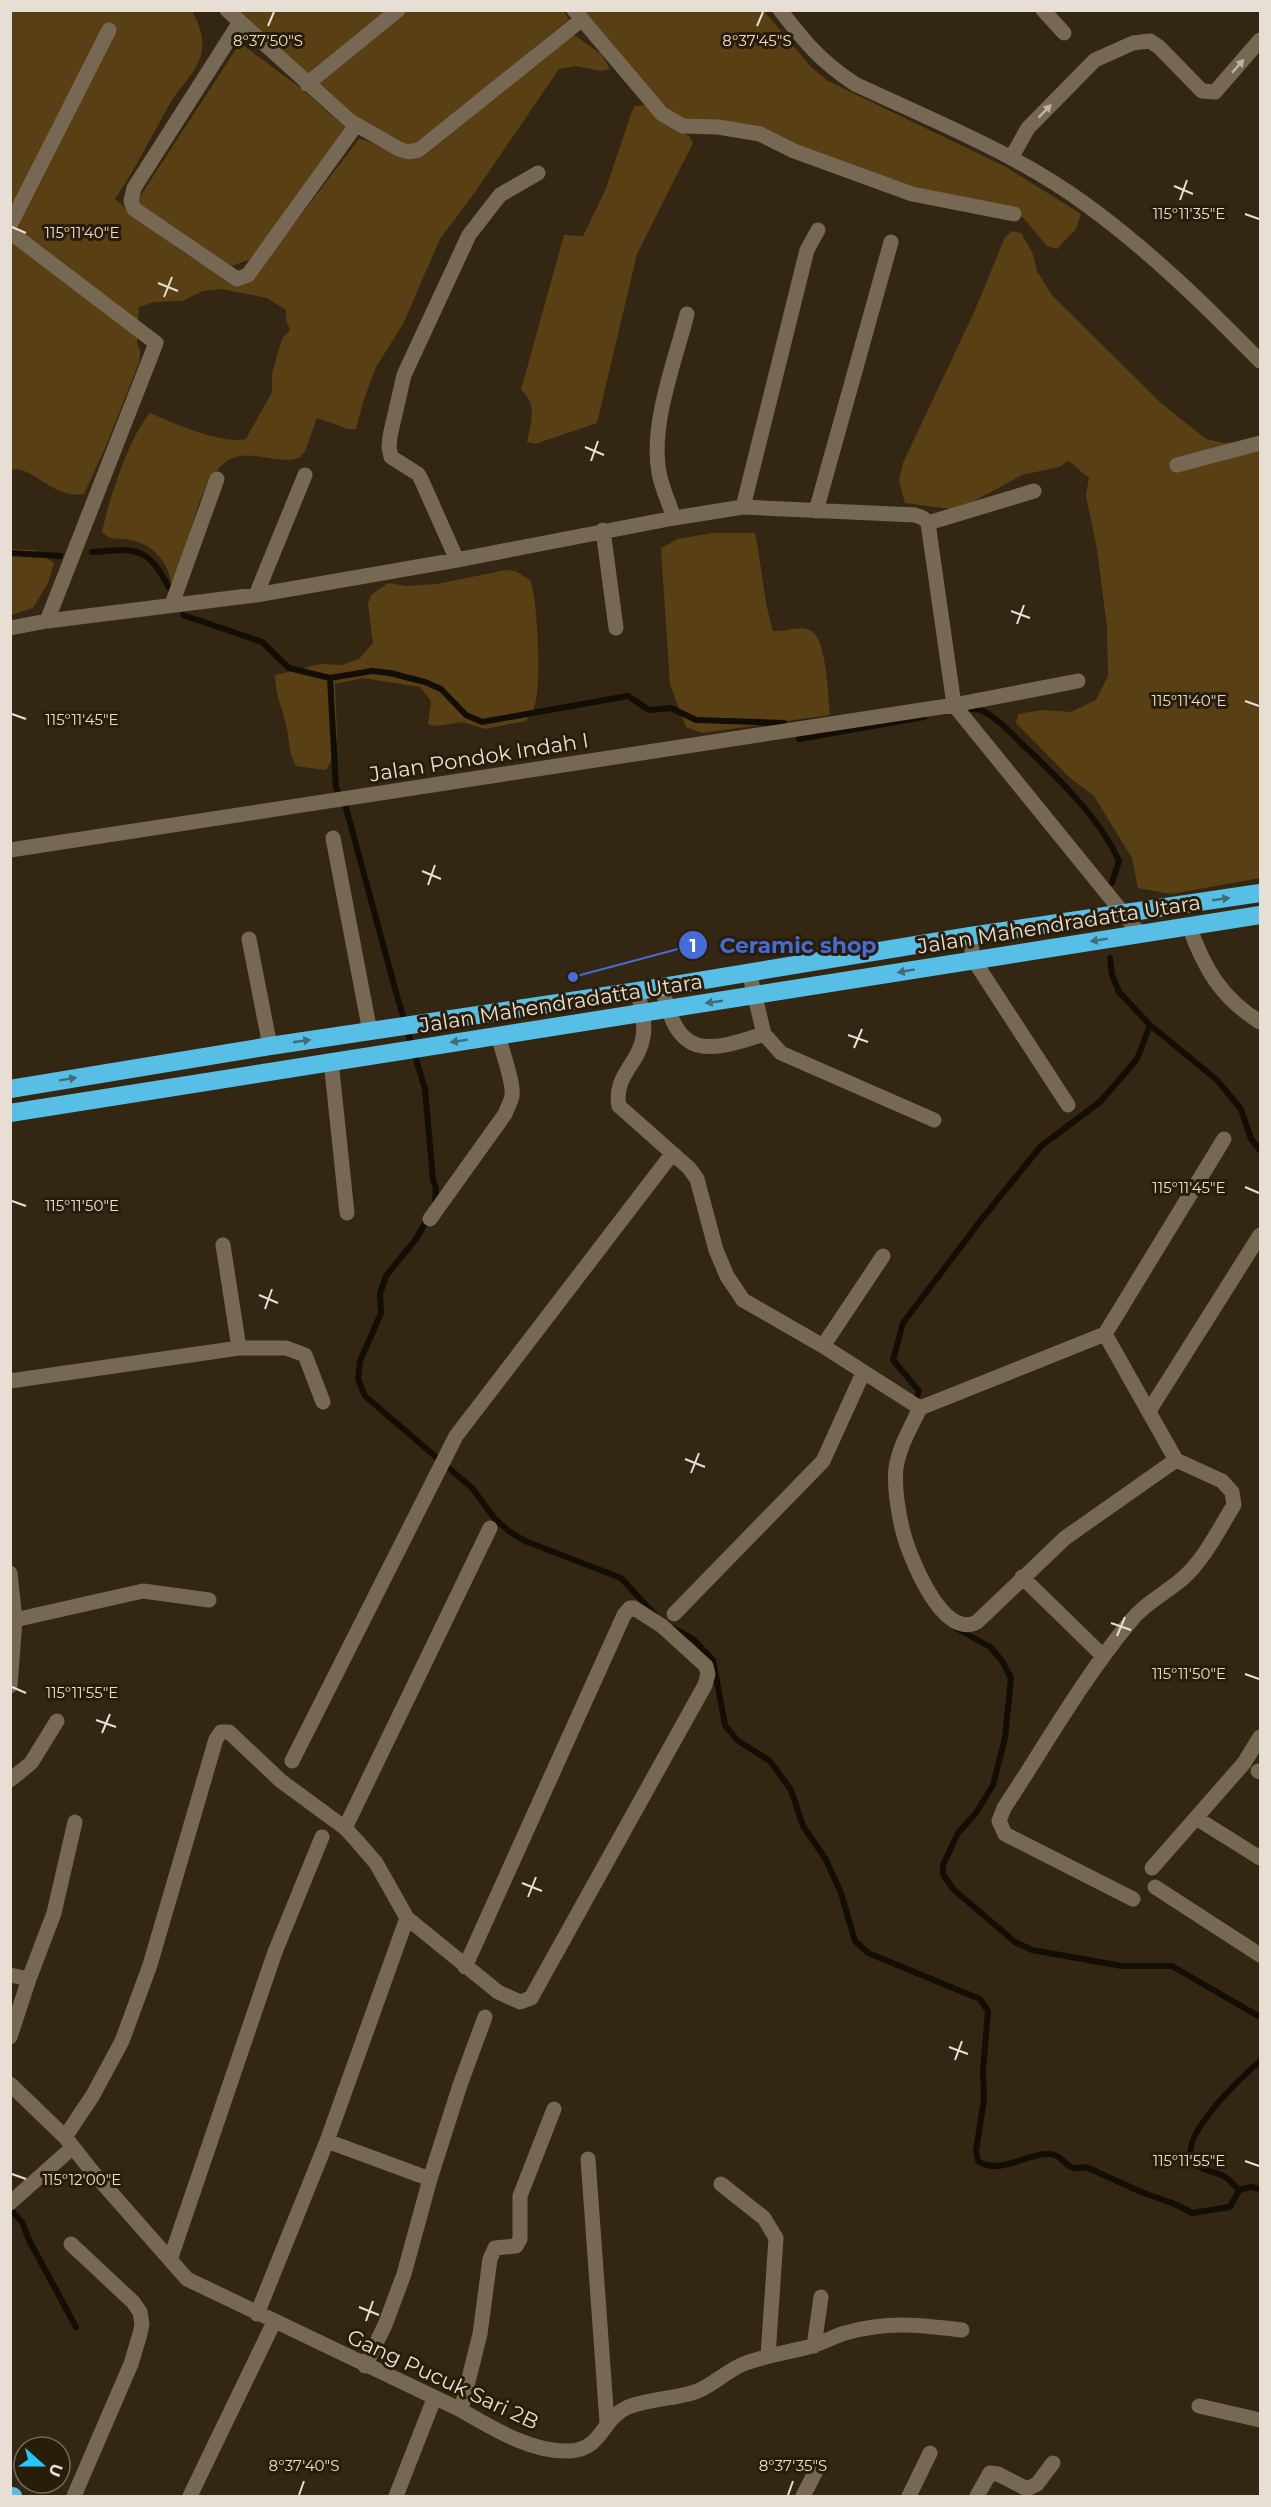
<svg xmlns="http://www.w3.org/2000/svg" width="1271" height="2507" font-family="Montserrat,sans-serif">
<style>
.green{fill:#584014}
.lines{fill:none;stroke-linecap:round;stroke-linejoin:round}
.stream{stroke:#140d04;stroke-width:6}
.minor{stroke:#766852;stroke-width:15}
.highway{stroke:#57bee5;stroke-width:18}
.oneway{fill:#bfb5a6}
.oneway2{fill:#406e77}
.ticks{fill:none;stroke:#e7dfd3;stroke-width:2}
.labels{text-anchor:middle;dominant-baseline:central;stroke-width:6;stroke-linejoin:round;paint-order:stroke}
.street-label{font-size:21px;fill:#e7dfd3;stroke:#291d09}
.ticks-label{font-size:15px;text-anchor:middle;fill:#e7dfd3;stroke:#291d09;stroke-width:6;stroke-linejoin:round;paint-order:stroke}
.leader{fill:none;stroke:#456bd7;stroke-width:2}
.callout-dot{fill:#456bd7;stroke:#291d09;stroke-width:2}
.mark-label{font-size:18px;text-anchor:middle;font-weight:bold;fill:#fff}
.callout-label{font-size:22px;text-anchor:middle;font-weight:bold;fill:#456bd7;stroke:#291d09;stroke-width:6;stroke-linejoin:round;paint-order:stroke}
</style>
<rect width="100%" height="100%" fill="#332713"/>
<path class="green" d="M563,10L569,19L417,145L409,146L359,120L236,11Z
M11,11H192C199,23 205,40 201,55C196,73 180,86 171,102C152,135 136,168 115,199C153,231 194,264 240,284L278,245L359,139L365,140L408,160L423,157L573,34L601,54L610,69L601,71L575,66L559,69L473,195L440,239L403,324L376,367L363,402L356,429H348L317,418L305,451L299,458C279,464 260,453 240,456C201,461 186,547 180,579L171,582C166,556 149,542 124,539C114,538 110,540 102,532C109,500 129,437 150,413C173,423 222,445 246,439L272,392V374L277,355L283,337L290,330L286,320V310L267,298L221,289L203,291L182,301L154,302L139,307L137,342L140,351V360L106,446L84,494C53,500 31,464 11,470Z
M582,11H764L810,66L828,81L1006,167L1081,214L1076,229L1057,249L1047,246L1015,208L913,188L797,146L685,120L666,110Z
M240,43L302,89L345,127L251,259L229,267L141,209L137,201Z
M645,105L665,124L689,136L693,143L637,254L597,423L535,444L527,442C531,423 538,404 521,390L564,235L583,236L605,191L631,114L635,106Z
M1012,231L1021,233L1033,254L1037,271L1051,294L1162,404L1206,439L1224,443L1242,442L1260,452V878L1171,894L1138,888L1132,858L1094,796L1070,778L1016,723L1018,714L1043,710L1071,712L1096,700L1108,676L1107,627L1097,549L1086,496L1089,477C1080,473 1077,465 1068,461L1059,467L1022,475L961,508L951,509L905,503L899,481L903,463L976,308L1005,237Z
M712,533H755C762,566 763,599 773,631C784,632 799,625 810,630C827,638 828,697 830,715L702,733L686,727L670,685L661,548L678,539Z
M11,549L35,550L54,563L48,583L33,608L11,615Z
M506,570L515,571L530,580C538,596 541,686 535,704C534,710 529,716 526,721L485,729L463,722L435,726L428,724L431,701L420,687L363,678L335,684L337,735L335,754L326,770L296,766C288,753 290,739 286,725C282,707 275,694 275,675L321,664L341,665L359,659L373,643L368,604L371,595L388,583L406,586L437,584Z"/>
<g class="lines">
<path class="stream" d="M92,552C136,549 147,545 169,588
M10,553L60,556
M183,615L262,642L289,668L330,678L372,671L390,673L425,682L441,689L466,715L482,722L628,696L649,710L671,708L696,720L784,723
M330,678L336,788L345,804L397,996L425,1089L433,1180L436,1188L435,1203
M965,709C971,709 978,708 983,711C998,719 1010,732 1022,744C1056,776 1100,818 1119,861L1112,883
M799,739L924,717
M1110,958L1112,975L1119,992L1150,1025L1217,1080L1241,1109L1251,1139L1260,1150
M428,1218L416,1239L386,1276L380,1294L381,1313L360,1361L358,1379L365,1396L472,1488L495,1519L510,1532L525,1541L621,1578L655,1615
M915,1403L919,1391L893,1360L903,1323L981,1220L1041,1146L1101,1101L1137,1059L1150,1025
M673,1628L693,1639L713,1660L725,1725L737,1740L770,1761L791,1790L803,1826L825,1858L841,1893L855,1941L868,1953L980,1999L988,2011L983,2071L984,2099L976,2151L978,2161C999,2176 1029,2152 1049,2154C1067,2155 1063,2173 1086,2167C1104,2175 1121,2183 1139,2191C1158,2199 1175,2202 1192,2213L1230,2207L1239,2190L1251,2187L1260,2189
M956,1628L990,1647L1002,1661L1011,1678L1005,1738L993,1785L976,1813L958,1833L943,1865V1874L953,1889L1015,1942L1032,1950L1122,1966H1172L1260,2017
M1239,2190C1235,2186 1230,2180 1225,2177C1214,2170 1201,2172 1193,2160C1177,2137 1244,2075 1260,2061
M10,2209L22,2222L29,2240L76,2327"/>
<path class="minor" d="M227,10L350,121L399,149L408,152L419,150L581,20
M574,10L662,114L683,126L718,127L760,134L794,151L912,194L1014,214
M780,10C805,42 820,61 855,84C934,121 1018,154 1088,206C1151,252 1206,306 1260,361
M1043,10L1064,33
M240,22L134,188L131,201L134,209L237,279L248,275L356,125
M307,84L398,10
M1011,158L1028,128L1095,60L1133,43L1150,41L1159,47L1202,91L1215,92L1260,40
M10,225L109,30
M10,232L156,343L47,621
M1177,465L1260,443
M743,507L807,250L818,230
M816,511L891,242
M674,518C669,503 662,488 659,473C650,424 675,362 687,314
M928,523L1034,491
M603,530L616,628
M457,560L421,479L418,474L391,457L389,447L390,436L404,375L469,235L500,195L538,173
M256,595L305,475
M172,604L217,479
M10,628L47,621L256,595L457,560L674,518L743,507L915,515L923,518L928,523L954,705L1140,934
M333,838L370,1032
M10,850L954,705L1078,681
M1189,926C1204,968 1221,998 1260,1022
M970,936L973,959L1068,1105
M249,939L270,1046
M749,972L764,1034L781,1053L934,1120
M662,987C678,1058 703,1054 764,1034
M638,991C640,1005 646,1023 643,1037C639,1064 613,1076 619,1106L689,1168L697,1179L716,1250L727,1276L743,1300L823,1346L920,1408
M331,1061L347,1213
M430,1219L505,1114C507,1108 511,1102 512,1096C514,1083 502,1051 498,1035
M223,1245L239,1348
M1105,1334L1176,1460L1222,1481L1232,1492L1234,1505C1219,1529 1204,1560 1182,1579C1164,1594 1144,1604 1129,1623C1082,1680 1045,1746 1004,1808L999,1821L1005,1834L1133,1899
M823,1346L883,1256
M10,1381L239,1348H286L305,1355L323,1402
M1149,1411L1260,1235
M1176,1460L1065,1538L977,1622C942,1641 908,1554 902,1528C898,1510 894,1487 896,1468C899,1447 911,1427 920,1408L1105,1334L1224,1139
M10,1573L15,1620L10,1686
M1022,1577L1103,1656
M674,1614L823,1461L863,1373
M10,1621L143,1591L209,1600
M292,1761L456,1436L672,1154
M1258,1771L1260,1772
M10,1780L31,1763L57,1721
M1196,1818L1260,1858
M345,1828L490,1528
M1152,1868L1244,1763L1260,1737
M1155,1887L1260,1955
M10,1975L29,1979
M10,2037L29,1979L54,1913L75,1822
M10,2084L65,2137L91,2170L187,2279L461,2410C492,2428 532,2453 570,2451C603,2449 601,2419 628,2407C649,2399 673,2399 695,2392C713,2386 728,2369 746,2363C767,2355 790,2352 812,2346C823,2343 834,2336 845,2333C889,2321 918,2325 962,2330
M65,2137L93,2095L122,2041L132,2014L150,1965L216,1739L221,1732H229L281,1781L345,1828L357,1841L376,1863L407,1918L498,1992L520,2002L531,1998L705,1685L708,1674L706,1666L662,1626L634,1608H630L624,1615L465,1967
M327,2141L430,2179
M588,2159L607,2422
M721,2184L764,2218L776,2238L768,2356
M10,2203L73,2147
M71,2244L133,2302L140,2312L142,2324L140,2334L131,2364L74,2496
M170,2260L275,1952L322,1837
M257,2314L327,2141L407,1918
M814,2346L821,2297
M365,2366L385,2325L404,2274L430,2179L460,2085L485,2017
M1199,2406L1260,2420
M461,2410L480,2334L490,2259L495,2248L516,2246L520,2239V2196L554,2109
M190,2496L274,2322
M396,2496L434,2399
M803,2496L817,2469
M909,2496L930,2453
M977,2496L990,2473L998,2474L1027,2489L1037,2484L1053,2463"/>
<path class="highway" d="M10,1089L270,1046L638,991L970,936L1260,893
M10,1113L1260,915
M10,2496H13"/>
</g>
<defs><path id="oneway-solid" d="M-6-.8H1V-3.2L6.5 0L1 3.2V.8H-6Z" transform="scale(1.5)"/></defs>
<g class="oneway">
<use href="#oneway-solid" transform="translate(1238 66) rotate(-49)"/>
<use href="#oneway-solid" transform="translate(1045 111) rotate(-45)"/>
</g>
<g class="oneway2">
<use href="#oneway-solid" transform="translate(1221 899) rotate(-8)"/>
<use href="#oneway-solid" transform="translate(1099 940) rotate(171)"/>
<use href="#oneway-solid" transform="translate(906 971) rotate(170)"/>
<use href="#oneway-solid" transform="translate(714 1002) rotate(172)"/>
<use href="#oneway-solid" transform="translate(302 1041) rotate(-8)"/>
<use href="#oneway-solid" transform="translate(459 1041) rotate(171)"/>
<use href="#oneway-solid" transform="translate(68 1079) rotate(-9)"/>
</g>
<path class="ticks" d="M268,26L274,12M757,26L763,12M1174,186L1193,194M1180,200L1187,180M1245,214L1259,219M12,227L26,233M158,283L178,291M164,297L172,277M585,447L604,455M591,461L598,441M1011,611L1030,618M1017,624L1024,605M1245,701L1259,706M12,714L26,719M422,871L441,879M428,885L435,865M848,1035L868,1042M854,1048L862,1029M1245,1187L1259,1193M12,1201L26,1206M259,1295L278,1303M265,1309L272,1289M685,1459L705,1467M691,1473L699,1453M1111,1623L1131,1630M1117,1636L1125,1617M1245,1674L1259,1679M12,1687L26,1693M96,1720L116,1727M102,1733L110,1714M522,1883L542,1891M528,1897L536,1877M949,2047L968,2054M955,2060L962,2041M1245,2161L1259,2166M12,2174L26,2179M359,2307L379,2315M366,2321L373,2301M299,2495L304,2481M788,2495L793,2481"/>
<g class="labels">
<g class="street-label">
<text transform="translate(479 757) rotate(-9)">Jalan Pondok Indah I</text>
<text transform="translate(1059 924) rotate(-9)">Jalan Mahendradatta Utara</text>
<text transform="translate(561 1003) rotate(-9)">Jalan Mahendradatta Utara</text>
<text transform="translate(443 2379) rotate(25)">Gang Pucuk Sari 2B</text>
</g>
</g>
<g class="ticks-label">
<text x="268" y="46">8°37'50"S</text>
<text x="757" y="46">8°37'45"S</text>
<text x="1189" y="219">115°11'35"E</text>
<text x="82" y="238">115°11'40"E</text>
<text x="1189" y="706">115°11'40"E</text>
<text x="82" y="725">115°11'45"E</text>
<text x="1189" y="1193">115°11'45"E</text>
<text x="82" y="1211">115°11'50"E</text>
<text x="1189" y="1679">115°11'50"E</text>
<text x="82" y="1698">115°11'55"E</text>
<text x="1189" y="2166">115°11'55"E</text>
<text x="82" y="2185">115°12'00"E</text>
<text x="304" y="2471">8°37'40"S</text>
<text x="793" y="2471">8°37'35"S</text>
</g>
<path class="leader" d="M573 977L693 945"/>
<g class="callout-dot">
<circle cx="573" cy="977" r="6"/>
<circle cx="693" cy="945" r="15"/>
</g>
<g class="mark-label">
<text x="693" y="952">1</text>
</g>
<g class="callout-label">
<text x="798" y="953">Ceramic shop</text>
</g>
<rect width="1271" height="2507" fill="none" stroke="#e7dfd3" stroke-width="24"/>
<g transform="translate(42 2465) rotate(111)"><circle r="28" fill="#291d09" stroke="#756b5a" stroke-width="1.5"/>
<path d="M0-4.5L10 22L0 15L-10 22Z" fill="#23c9fe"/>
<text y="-9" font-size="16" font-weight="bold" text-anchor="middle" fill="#e7dfd3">U</text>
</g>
</svg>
